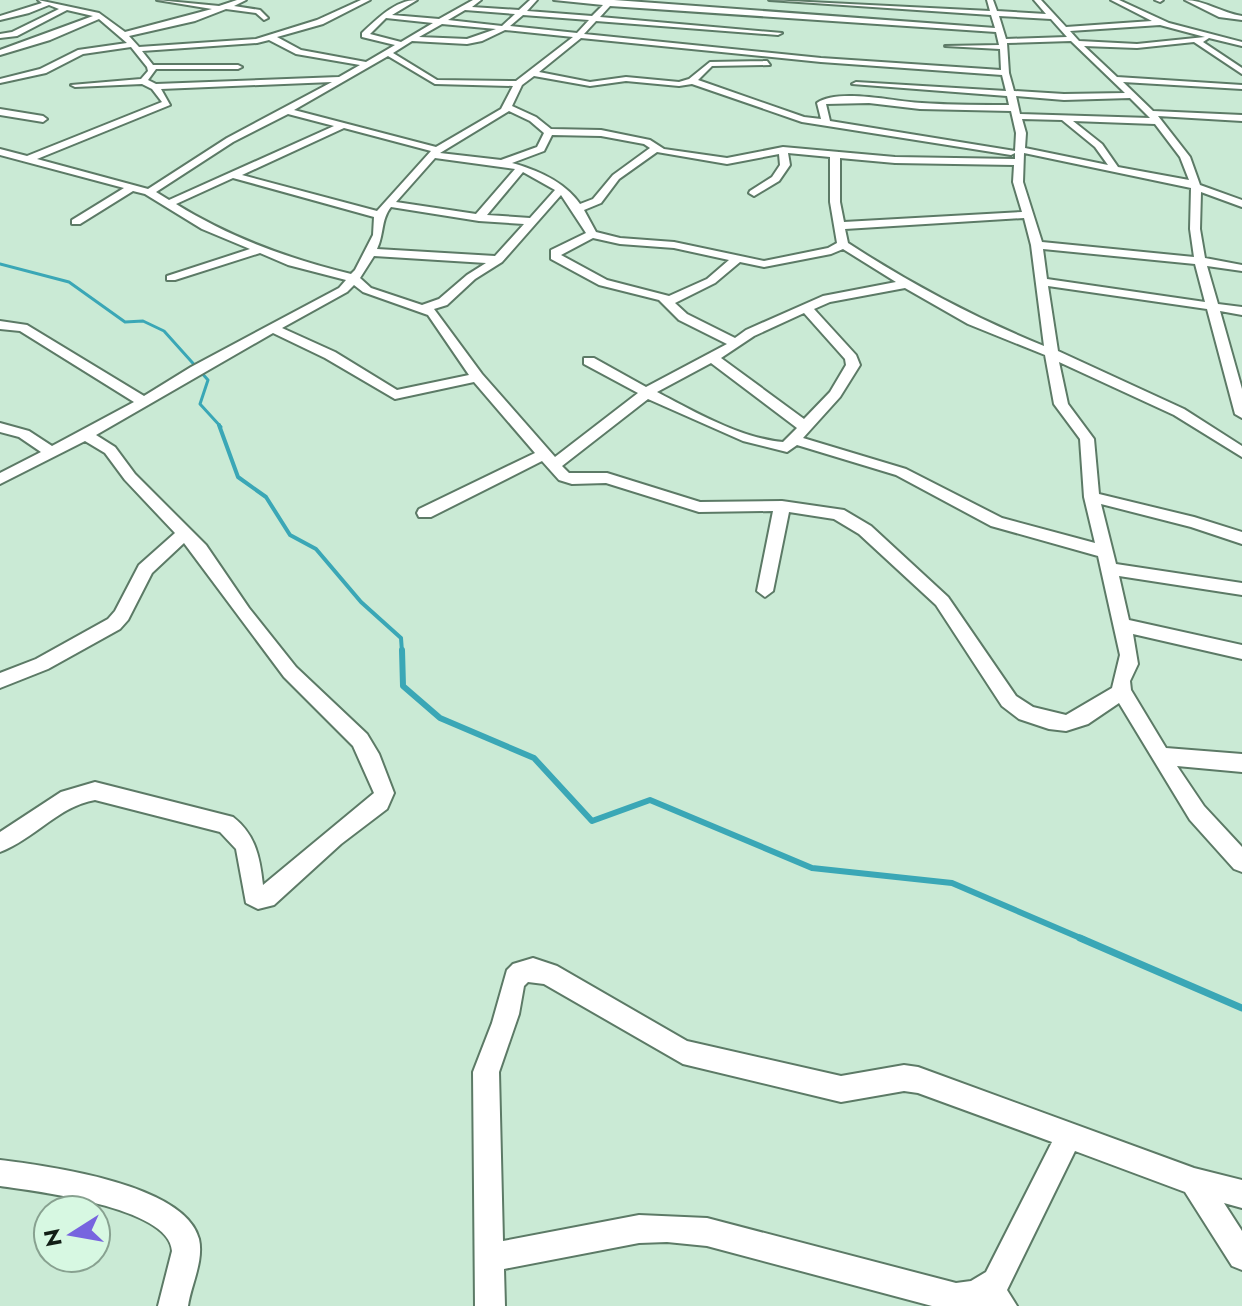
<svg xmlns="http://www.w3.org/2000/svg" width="1242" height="1306" font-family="Jost,sans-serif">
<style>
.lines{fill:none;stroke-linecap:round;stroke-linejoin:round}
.stream-far3{stroke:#3aa7b6;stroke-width:3}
.stream-far2{stroke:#3aa7b6;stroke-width:4}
.stream-far1{stroke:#3aa7b6;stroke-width:6}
.stream{stroke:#3aa7b6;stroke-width:7}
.minor-casing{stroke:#5c7a66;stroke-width:4}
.minor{fill:#fff;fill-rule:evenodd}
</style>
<rect width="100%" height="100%" fill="#caead5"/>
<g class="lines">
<path class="stream-far3" d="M0,264L69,282L125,322L143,321L164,331L208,380L200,404L221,427"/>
<path class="stream-far2" d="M219,425L238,477L266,497L290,535L316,549L361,602L401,638L402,652"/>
<path class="stream-far1" d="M402,650L403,686L440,718L534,758L592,821L650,800L812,868L952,883L1085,940"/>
<path class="stream" d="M1080,938L1242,1008"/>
<defs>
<path id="minor" d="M38,0L99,13L125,32L212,9L157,0L219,6L237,0H246L234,6L260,10L268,18L264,20L256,13L226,9L195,21L129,36L139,47L256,39L317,20L361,0H370L323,24L277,37L301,50L366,62L395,45L362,37V33C377,19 395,0 417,0L392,15L439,19L473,0H481L472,7L519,10L530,0H537L527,11L592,16L603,5L554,0H614L995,28L991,15L769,0L990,11L987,0H993L997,11L1046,14L1034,0H1041L1066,27L1152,21L1111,0H1119L1169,23L1242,42V46L1209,38L1203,42L1242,68V74L1194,42L1137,48L1084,46L1117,77L1242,85V89L1123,82L1153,111L1242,115V121L1158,116L1190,157L1200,185L1242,200V207L1201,192L1200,229L1205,258L1242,265V271L1207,266L1218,304L1242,307V315L1220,311L1242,389V418L1235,414L1207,309L1048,286L1058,351L1184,409L1242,446V457L1174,415L1059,362L1068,404L1094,439L1099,494L1194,517L1242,532V544L1191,527L1101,504L1116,564L1242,583V595L1119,576L1129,620L1242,645V659L1133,634L1138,664L1130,681L1131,690L1166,748L1242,754V772L1177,766L1204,806L1242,847V872L1234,869L1190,820L1119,703L1088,724L1066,731L1049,729L1019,719L1002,706L936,605L859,534L834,519L789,512L773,591L765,597L757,591L773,511L699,512L606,483L572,484L559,480L542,461L431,517H419L417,513L419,509L535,453L474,382L395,399L325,358L273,333L96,435L115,447L135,474L206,545L249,608L296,667L367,734L379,754L394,793L387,809L341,844L274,905L258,909L246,903L236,849L220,832L95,800C59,806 34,839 0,852V832L61,792L95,782L233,817C256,835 260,858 263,885L374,793L353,746L284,677L184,543L152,573L128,620L120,629L48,669L0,688V673L36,659L108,619L115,611L139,565L175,533L125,480L105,453L85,441L0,484V473L41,452L19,437L0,432V423L29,431L52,446L134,402L20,331L0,329V321L27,325L144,396L191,367L339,288L346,280L288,265L260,253L175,280H167V276L250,249L202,229L145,194L133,191L80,224H72V220L124,188L0,155V149L27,156L162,102L152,89L142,84L75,87L71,85L141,79L148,71L147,67L131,47L83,54L46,73L0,83V79L40,69L78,50L127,43L99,19L50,40L0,55V50L93,16L67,10L17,36L0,38V34L12,32L59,9L49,5L29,13L0,20V16L42,3ZM610,6L996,32L999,45L945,46L1000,49L1001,70L821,58L584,34L596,21L778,35L782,33L600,17ZM465,10L515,14L502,26L448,20ZM523,15L589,20L577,33L510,26ZM999,16L1051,19L1067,37L1006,39ZM386,18L433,23L401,42L370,34ZM442,24L496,29L467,39L419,37ZM1160,25L1205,37L1137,44L1079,41L1070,31ZM505,30L573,37L516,81L437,80L393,53L412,41L467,44L482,41ZM581,38L821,62L1002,75L1006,91L856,82L852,84L1007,96L1009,105C980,105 951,105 922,103C895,102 839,88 817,103L821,119L804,117L698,80L712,66L770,65L767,61L710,62L689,79L679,82L626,77L590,82L539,72ZM269,40L296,54L360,65L339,77L156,84L148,80L156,69H238L242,67L238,65H153L142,51L257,43ZM1071,41L1125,93L1064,94L1014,91L1009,73L1007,43ZM388,56L435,84L513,86L501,109L436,147L294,110ZM534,76L590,86L626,81L679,86L692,84L802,122L1011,155L1015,153V159L895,157L783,147L727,158L664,149L650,140L601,130L551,129L536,117L512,106L522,85ZM332,82L227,138L148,189L37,159L170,105L161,89ZM1016,96L1064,100L1130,98L1150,118L1020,114ZM869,103L920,109L1011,111L1016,133L1015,151L830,121L826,104ZM509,111L530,121L544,133L537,147L501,160L440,153ZM288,114L334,126L169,200L156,192L233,142ZM1022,119L1062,120L1095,147L1108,165L1025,148L1026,133ZM1073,121L1155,124L1180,157L1189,180L1118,167L1102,144ZM344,128L431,151L377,211L242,175ZM552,135L601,136L644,144L650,148L613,175L593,199L580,204C564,181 537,170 512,163L544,151ZM657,152L727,164L779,154L780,165L772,177L750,191L749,193L754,196L779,181L790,165L788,153L830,157V202L837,243L828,248L764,261L674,242L620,238L596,232L584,210L601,203L619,179ZM1024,153L1191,188L1190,229L1194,257L1042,242L1023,182ZM435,158L515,169L476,214L396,202ZM840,158L895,163L1014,165L1013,182L1022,212L844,222L840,202ZM523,172L555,190L530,218L487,215ZM233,178L374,217L373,235L355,270L351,274C289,259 231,238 176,204ZM561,195L586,233L551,250V259L599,285L659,300L679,320L727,344L646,387L594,358H584V364L638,393L555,457L482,374L434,309L447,305L475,279L502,262ZM391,207L479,221L524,224L495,256L377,249C384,235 381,219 391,207ZM1024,218L1031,245L1044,346C975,318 911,284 848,243L845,229ZM593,238L620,244L674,248L729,260L707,279L669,296L607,280L561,255ZM843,249L896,282L823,296L746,330L735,338L687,314L675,303L715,283L740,262L764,267L831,254ZM1043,249L1195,264L1205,302L1047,279ZM374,256L486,263L467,275L439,299L422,305L371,288L360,278ZM354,285L363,292L428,315L469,375L397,390L335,352L282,328L347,292ZM905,288L968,324L1045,355L1054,404L1080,439L1084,497L1095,543L1002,518L906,469L803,438L840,397L860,365L856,355L814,309L830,302ZM804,313L845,359L846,365L830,392L804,419L721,358L754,336ZM711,363L797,428L783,442C740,438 695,412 657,392ZM648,399L743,441L787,452L797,445L896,475L991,526L1098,556L1120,655L1112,688L1066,715L1033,707L1016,696L948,597L871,526L844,510L782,501L700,502L607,473H569L562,466Z
M1155,0H1163L1160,2Z
M1185,0C1204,0 1222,13 1242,16V20L1219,17Z
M0,109L43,116L47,119L43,122L0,115Z
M533,958L557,966L687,1041L841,1076L904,1065L918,1067L1194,1168L1242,1180V1208L1224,1203L1242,1231V1270L1232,1266L1185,1192L1075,1151L1007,1290L1017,1306H932L707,1246L667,1242L639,1243L504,1269L505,1306H475L473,1072L492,1023L507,970L513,964ZM528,982L544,984L683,1064L841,1102L904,1091L918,1093L1052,1142L986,1272L971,1281L956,1283L707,1218L639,1215L503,1241L499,1072L519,1014L524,986Z
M0,1160C49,1166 185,1184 199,1239C204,1261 191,1285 188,1306H158L172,1251C170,1207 35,1191 0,1186Z"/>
</defs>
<use href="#minor" class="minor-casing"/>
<use href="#minor" class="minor"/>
</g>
<g transform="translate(72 1234) rotate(259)"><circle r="38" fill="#d7f8e2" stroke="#88a190" stroke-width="2"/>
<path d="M0-6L14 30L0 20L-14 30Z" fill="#7764df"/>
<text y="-12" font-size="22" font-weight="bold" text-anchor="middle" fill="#121e16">N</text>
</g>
</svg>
